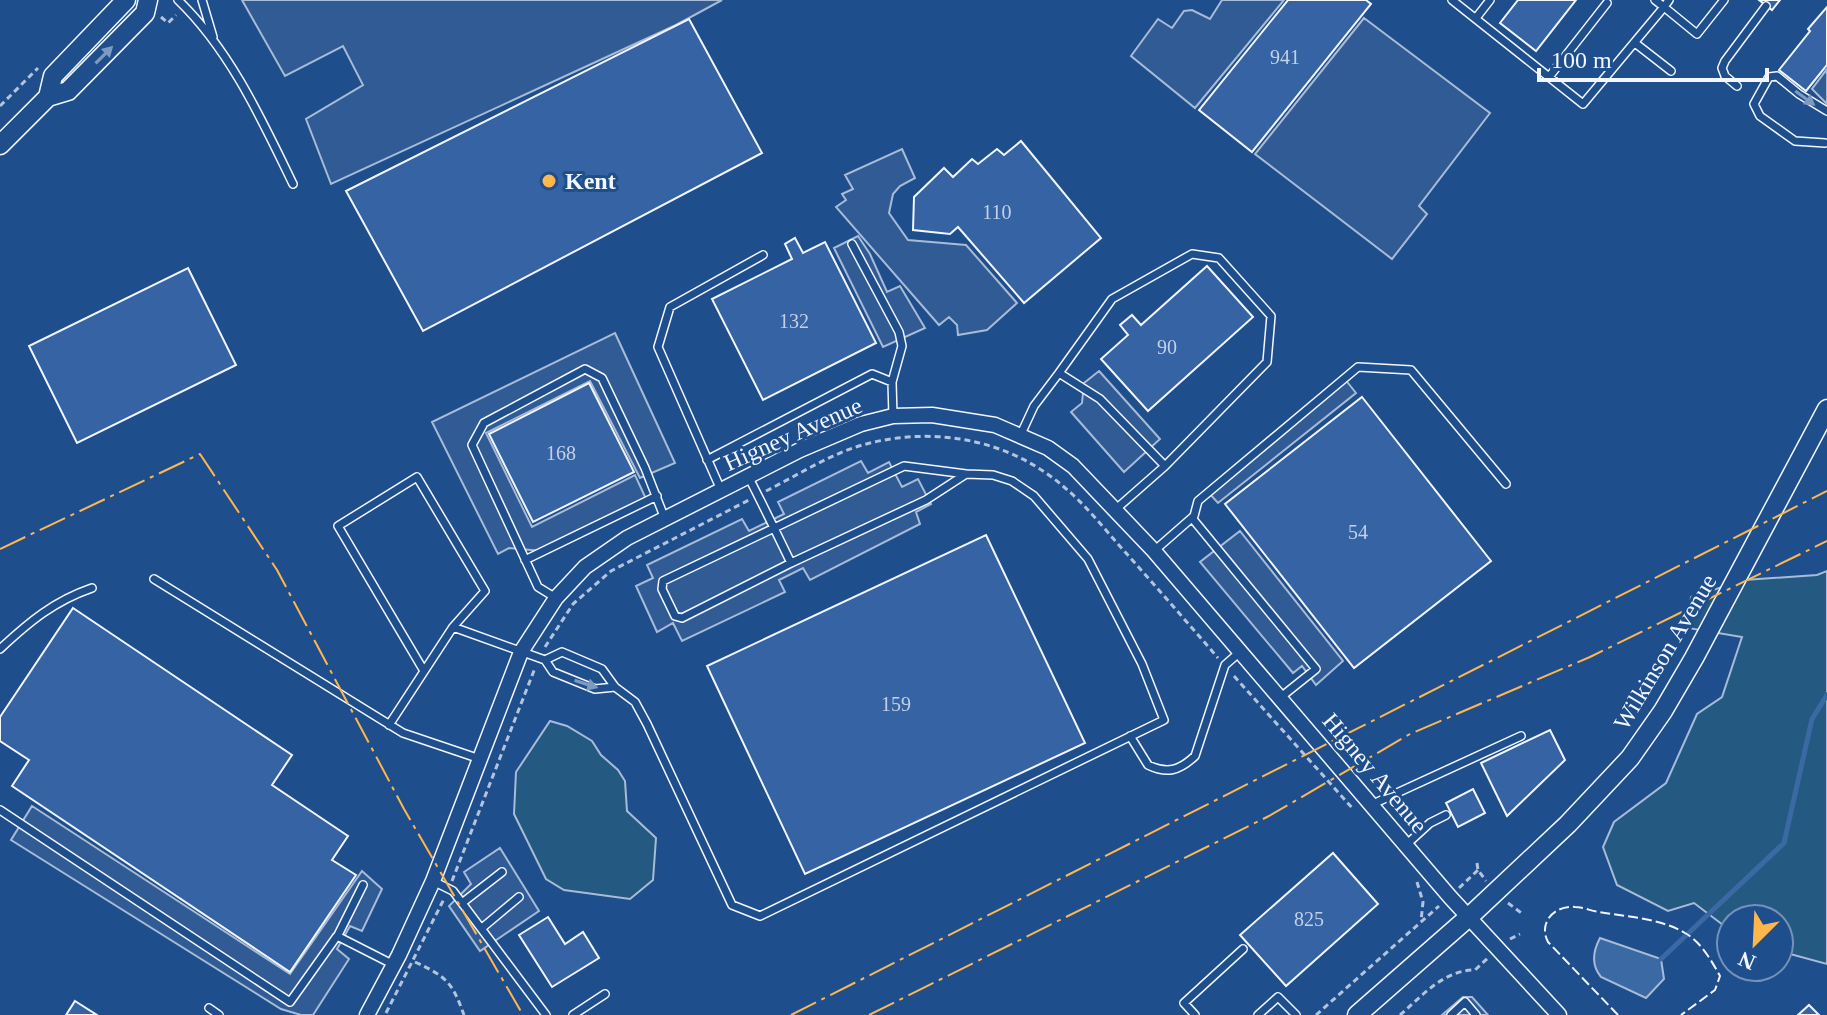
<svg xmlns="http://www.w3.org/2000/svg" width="1827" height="1015" font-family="Georgia,serif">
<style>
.green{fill:#245a82;stroke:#a8bbd7;stroke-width:2}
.parking{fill:#305b95;stroke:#a8bbd7;stroke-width:2}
.water{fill:#3b69a3;stroke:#a8bbd7;stroke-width:2}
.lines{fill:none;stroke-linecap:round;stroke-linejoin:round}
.stream{stroke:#3b69a3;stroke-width:5}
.building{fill:#3563a3;stroke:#f2f6ff;stroke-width:2}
.service-casing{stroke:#f2f6ff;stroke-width:10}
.minor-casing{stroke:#f2f6ff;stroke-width:17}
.tertiary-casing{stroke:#f2f6ff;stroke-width:21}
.path{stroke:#b3c4dc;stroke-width:3;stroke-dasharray:6 4;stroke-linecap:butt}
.service{stroke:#1f4e8c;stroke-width:7}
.minor{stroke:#1f4e8c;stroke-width:14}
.tertiary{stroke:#1f4e8c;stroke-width:18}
.fence{stroke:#f2f6ff;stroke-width:2;stroke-dasharray:10 4;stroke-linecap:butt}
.power{stroke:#ffb74d;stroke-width:2;stroke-dasharray:28 6 4 6;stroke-linecap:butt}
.oneway{fill:#7e9ac0}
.poi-dot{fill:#ffb74d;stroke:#1f4e8c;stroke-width:3}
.labels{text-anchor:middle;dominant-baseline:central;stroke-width:6;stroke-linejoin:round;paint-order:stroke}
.number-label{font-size:20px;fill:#c3d1e8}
.poi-label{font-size:24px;font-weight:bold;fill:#f2f6ff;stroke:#1f4e8c;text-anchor:start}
.street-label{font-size:24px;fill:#f2f6ff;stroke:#1f4e8c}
</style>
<rect width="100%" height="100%" fill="#1f4e8c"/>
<path class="green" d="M1827,571V964L1779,951V919H1731V931L1694,903L1668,911L1617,885L1603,847L1614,822L1666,783L1697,714L1722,697L1742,637L1688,628L1691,597L1744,580L1817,575Z
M550,721L567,726L592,741L601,755L618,770L625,781L627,811L656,838L653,880L630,899L564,890L546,879L514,814L516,772Z"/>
<path class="parking" d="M242,0H722L676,25L331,184L306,119L363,85L343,46L285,76Z
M1222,0H1284L1195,108L1131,56L1158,19L1172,28L1184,11L1192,10L1210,19Z
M1364,18L1490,113L1419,206L1427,214L1392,259L1255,154Z
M1827,69V104L1812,89Z
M902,149L915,178L900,186L893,194L889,213L908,240L966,245L1017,303L987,330L958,335L957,325L949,317L939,325L836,207L846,200L842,194L853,189L845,175Z
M858,236L870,254L887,292L900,286L925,328L883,347L834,248Z
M615,333L675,463L640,478L590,381L486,433L532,527L635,475L647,501L542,551L509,548L498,554L432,422Z
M1099,371L1160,439L1124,472L1071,412L1082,403L1084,383Z
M1344,378L1356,393L1218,503L1208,492Z
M861,461L868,473L889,462L902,487L918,479L931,504L916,512L920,524L810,580L803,568L779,580L785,592L682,641L673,623L657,632L636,586L653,578L647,565L742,519L749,531L784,514L778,502Z
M1240,531L1343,661L1316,685L1302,666L1293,673L1200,562Z
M32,806L290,974L362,871L382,889L362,931L350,926L337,949L349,959L313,1015H301L281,1009L11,840Z
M500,848L539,911L480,951L449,906L471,884L464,872Z
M1463,997H1472L1488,1015H1442Z"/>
<path class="water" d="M1600,938L1661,959L1664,979L1646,998L1601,977C1591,965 1593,951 1600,938Z"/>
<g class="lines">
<path class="stream" d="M1661,959L1784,843L1812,719L1827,695"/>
</g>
<path class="building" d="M1288,0H1366L1371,4L1252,152L1199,110Z
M1518,0H1576L1536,51L1500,23Z
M1759,0H1780L1772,10Z
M1827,7V65L1806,91L1779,70L1810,31L1808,29Z
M689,19L762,153L423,331L346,191Z
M1021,141L1101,238L1024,303L958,227L950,234L913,230L914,197L944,168L953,177L972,159L978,164L997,149L1004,155Z
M795,238L803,253L825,242L876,343L763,400L712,299L792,259L785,244Z
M1207,266L1253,317L1148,411L1101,359L1128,335L1120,325L1132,315L1141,325Z
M188,268L236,365L77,443L29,346Z
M589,383L634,472L533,522L489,434Z
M1362,397L1491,561L1354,668L1225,504Z
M986,535L1085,743L805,874L707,666Z
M73,608L292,755L272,785L348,836L332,860L356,875L290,972L12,786L29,760L0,741V717Z
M1550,730L1565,760L1507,816L1481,763Z
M1473,789L1485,813L1458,827L1446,803Z
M1333,853L1378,904L1286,986L1240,935Z
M548,917L565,944L583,932L599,958L552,987L519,935Z
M75,1001L97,1015H66Z
M1809,1005L1819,1015H1798Z"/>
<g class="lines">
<defs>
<path id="service" d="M178,0C230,50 262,120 293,184
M202,0L213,37
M1452,0L1583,104L1664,7L1697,34L1724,0
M1655,0L1664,7L1669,0
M1476,18L1490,0
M1635,43L1671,71
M1549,77L1607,3
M1737,86L1725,76L1722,68L1725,61L1766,6
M1825,143L1795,141L1760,116L1754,104L1769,77L1777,76L1799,94L1827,111
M852,244L899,332L902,346L892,382L893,416
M1059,373L1112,299L1192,254L1219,258L1271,316L1267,362L1165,466
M1021,434L1034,406L1059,373L1100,399L1165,466L1115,510
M707,460L872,374L892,382
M748,476C763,505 777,534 791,563L682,618L675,616L662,589L663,581L904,466L966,474L926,500L791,563
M721,490L658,347L670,307L763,255
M1192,518L1316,669L1281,697
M1154,551L1194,516L1198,501L1358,367L1411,370L1506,484
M525,560L657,496
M154,579L403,733L480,759
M556,598L538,587L472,445L484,423L585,369L602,378L645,468L665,519
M0,649C29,622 54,601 92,588
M424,671L338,526L417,477L485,591L453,627
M615,687L595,689L553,672L545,660L562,652L602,669L615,687L635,702L647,724L732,905L760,916L1164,720L1142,664L1088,559L1034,496L1012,481L993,475L966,474
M389,725L453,627L545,660
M1130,736L1148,765C1167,774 1179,771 1195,756L1225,665L1241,651
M1373,804L1521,736
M0,810L290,1002L337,936L394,965
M1407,844L1430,823L1446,815
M433,881L453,891L546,1015
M462,903L502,872
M482,928L519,897
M337,937L363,885
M209,1008L219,1015
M573,1015L605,994
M1195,1015L1184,1003L1243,949
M1258,1015L1278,997L1296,1015
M1451,1015L1465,1002L1476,1015"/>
<path id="minor" d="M367,1015L399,955L433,881L521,652L556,598L585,567L627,538L800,450L861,424L893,416L932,415L995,425L1048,448L1073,466L1154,551L1450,897L1559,1015"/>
<path id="tertiary" d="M48,97L53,76L126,0
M0,145L48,97L68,91L145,13L148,0
M1357,1015L1470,916L1568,824L1630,758L1663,711L1694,658L1827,409"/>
</defs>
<use href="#service" class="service-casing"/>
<use href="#minor" class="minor-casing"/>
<use href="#tertiary" class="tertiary-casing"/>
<path class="path" d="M161,17L168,23L176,15
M0,106L38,68
M766,491C796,476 827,456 859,446C930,425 1008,438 1064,487C1087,506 1106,531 1126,553C1157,588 1188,623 1218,658
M545,647L573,604L611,571L749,500
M1234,676L1354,810
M1477,863L1478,870L1486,881
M452,881L535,668
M1417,882L1423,902L1421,921
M1459,888L1478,870
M1508,903L1524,915
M1510,939L1520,934
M415,962C447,977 452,982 464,1015
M386,1013L444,899
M1316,1015L1439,906
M1400,1015C1423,995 1444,970 1475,970L1489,957"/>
<use href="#service" class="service"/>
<use href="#minor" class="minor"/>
<use href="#tertiary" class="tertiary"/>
<path class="fence" d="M1618,1015L1548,942C1538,923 1554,905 1575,907C1583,907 1591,911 1599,912C1627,917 1660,918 1685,933C1701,942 1711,960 1720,976L1715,990L1681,1015"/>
<path class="power" d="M0,549L200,454L277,570L404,809L523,1015
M791,1015L1827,491
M869,1015L1269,816L1410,734L1590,657L1827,541"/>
</g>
<defs><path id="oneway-solid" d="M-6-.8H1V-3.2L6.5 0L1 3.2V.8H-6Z" transform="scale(2)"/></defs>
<g class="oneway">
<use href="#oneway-solid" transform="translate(104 55) rotate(-45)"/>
<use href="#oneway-solid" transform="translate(1805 98) rotate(36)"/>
<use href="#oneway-solid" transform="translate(586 684) rotate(18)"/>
</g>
<circle class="poi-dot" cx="549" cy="181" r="8"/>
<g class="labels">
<g class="number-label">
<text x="1285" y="57">941</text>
<text x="997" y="212">110</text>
<text x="794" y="321">132</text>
<text x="1167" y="347">90</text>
<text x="561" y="453">168</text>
<text x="1358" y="532">54</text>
<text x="896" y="704">159</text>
<text x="1309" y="919">825</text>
</g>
<g class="poi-label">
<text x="565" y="181">Kent</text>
</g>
<g class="street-label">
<text transform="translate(793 434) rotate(-24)">Higney Avenue</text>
<text transform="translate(1665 652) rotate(-59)">Wilkinson Avenue</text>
<text transform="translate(1375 773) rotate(50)">Higney Avenue</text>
</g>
</g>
<g transform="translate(1755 943) rotate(204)"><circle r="38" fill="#1f4e8c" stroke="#7391ba" stroke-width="2"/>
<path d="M0-6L14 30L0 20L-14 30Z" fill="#ffb74d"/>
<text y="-12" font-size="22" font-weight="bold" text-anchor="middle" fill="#f2f6ff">N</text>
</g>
<path d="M1539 68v12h228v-12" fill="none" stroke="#f2f6ff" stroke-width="4"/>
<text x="1551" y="68" font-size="24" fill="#f2f6ff" stroke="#1f4e8c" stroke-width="6" paint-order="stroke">100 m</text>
</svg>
